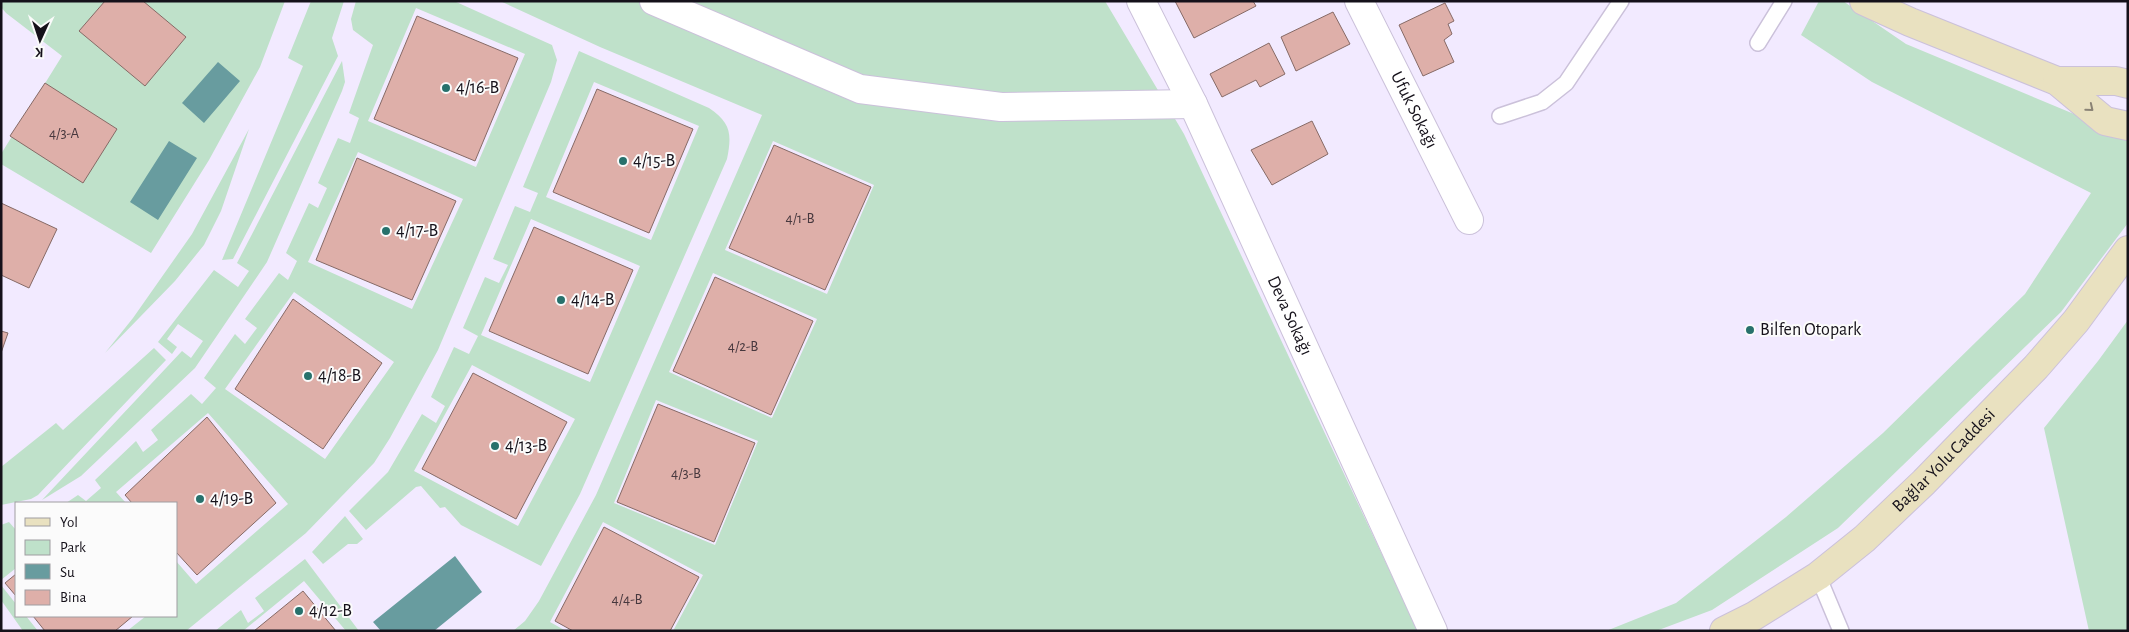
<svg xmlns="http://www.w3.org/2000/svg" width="2129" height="632" font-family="'Alegreya Sans',sans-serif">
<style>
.green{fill:#bfe1ca;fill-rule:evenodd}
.water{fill:#689c9f}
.building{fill:#deafa9;stroke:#866a66}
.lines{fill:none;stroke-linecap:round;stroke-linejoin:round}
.lane-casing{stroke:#cbc1da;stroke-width:18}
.street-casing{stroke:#cbc1da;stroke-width:30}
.secondary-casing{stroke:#cbc1da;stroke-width:30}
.lane{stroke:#fff;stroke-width:15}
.street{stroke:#fff;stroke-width:28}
.secondary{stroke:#e9e1c0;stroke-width:28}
.oneway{stroke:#8a8375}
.poi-dot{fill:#27716c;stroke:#fbfbfb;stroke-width:2}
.labels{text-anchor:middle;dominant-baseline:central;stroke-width:4;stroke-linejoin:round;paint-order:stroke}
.number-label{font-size:15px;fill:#47383e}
.poi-label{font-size:18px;fill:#15111a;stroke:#fbfbfb;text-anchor:start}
.street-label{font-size:18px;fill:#15111a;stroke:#fbfbfb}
</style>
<rect width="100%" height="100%" fill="#f2eaff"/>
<path class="green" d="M1,1H285L260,67L209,160L151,253L1,164V154L62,56L6,13L1,7Z
M311,1H344L332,38L338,56L233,259L222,260L303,66L288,58Z
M356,1H454L552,45L557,60L551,82L438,350L390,438L374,463L306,533L186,631H127L146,616H176V561L196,584L288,504L208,413L116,492L126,503H66L78,495L86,501L101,488L95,480L136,441L143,452L158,440L151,430L191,394L202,404L216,388L204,378L235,334L245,344L257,328L245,319L279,273L288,280L297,261L286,253L309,203L318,208L327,188L318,183L338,138L350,143L359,118L349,113L373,45L353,30L351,19ZM416,8L525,54L476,167L368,121ZM358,152L463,199L412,309L308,262ZM294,292L394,362L325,459L225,389Z
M500,1H1105L1184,134L1418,631H673L703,575L603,522L550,622L566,631H513L525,621L539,601L596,495L762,115L600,47ZM773,141L874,185L827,294L725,250ZM713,273L817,319L772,418L669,372ZM656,400L758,441L715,545L614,503Z
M1819,1H1843L1906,44L2074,114L2128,141V223L2061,312L1838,528L1712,610L1656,631H1606L1676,603L1786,517L1883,433L2025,294L2091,193L1872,82L1801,35Z
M579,51L709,108C731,123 732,134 727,159L580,494L541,566L461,525L445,507L440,508L421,486L416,487L366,530L349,511L388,472L422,414L436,423L445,406L431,397L454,347L469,354L478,336L463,328L485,277L499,283L508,265L493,259L515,206L530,212L538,193L523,187ZM594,82L699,126L651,240L546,197ZM531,219L640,266L590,382L481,335ZM472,365L575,419L518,526L414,471Z
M342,61L345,82L342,91L267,262L195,368L81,476L42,500L182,351L191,358L203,341L178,324L167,339L177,347L172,354L158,342L214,270L238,287L249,271L237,263Z
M249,129L221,211L204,245L175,281L105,353L133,318L192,234Z
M2128,320V631H2089L2044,428L2098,361Z
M154,348L166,360L38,495L31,499L1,505V467L56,423L63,430Z
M345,516L363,539L357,544H348L323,564L312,552Z
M9,522L16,530V568L1,580V525Z
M305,559L359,631H346L304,581L243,631H215L241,610L248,623L264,611L255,598Z
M1,585L16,604V616H26L38,631H23L1,600Z"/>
<path class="water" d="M218,62L240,81L204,123L182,103Z
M169,141L197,158L158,220L130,202Z
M455,556L482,592L434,631H381L373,622Z"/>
<path class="building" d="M105,1H143L186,37L145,86L79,31Z
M1175,1H1253L1256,6L1194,38Z
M1445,3L1454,21L1448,24L1452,34L1444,40L1454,62L1423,76L1399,25Z
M1333,12L1350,44L1296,71L1281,37Z
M417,16L518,58L475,161L374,119Z
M1269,43L1285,74L1260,87L1256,80L1222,97L1210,74Z
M45,83L117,129L83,183L10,136Z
M597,89L693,129L649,233L553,192Z
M1312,121L1328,154L1272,185L1251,150Z
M774,145L871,187L825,290L729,248Z
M357,158L456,201L412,300L316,260Z
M1,203L57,229L29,288L1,275Z
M534,227L633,270L588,374L489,331Z
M715,277L813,321L771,415L673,371Z
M293,299L382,363L323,449L235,389Z
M1,331L8,333L1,353Z
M473,373L567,422L516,519L422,469Z
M658,404L755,443L714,542L617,502Z
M207,417L276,503L197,575L176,552V503H132L125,495Z
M604,527L699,577L670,631H573L555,621Z
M16,574V596L5,583Z
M303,591L336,631H254Z
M33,616H133L115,631H45Z"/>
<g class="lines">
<defs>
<path id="lane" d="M1758,43L1784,1
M1500,116L1542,102L1566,83L1621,1
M1818,576L1841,631"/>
<g id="street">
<path d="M654,1L860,89L1001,107L1193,104"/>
<path id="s1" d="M1141,1L1193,104L1433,631"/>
<path id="s2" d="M1359,1L1469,220"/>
</g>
<g id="secondary">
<path d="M1864,1L1910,22L2057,81L2105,121L2128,126"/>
<path d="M2057,81H2116L2128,84"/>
<path id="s3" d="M1724,631L1754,616L1818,576L1864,539L1924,482L2036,367L2076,321L2128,250"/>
</g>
</defs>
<use href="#lane" class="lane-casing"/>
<use href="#street" class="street-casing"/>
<use href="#secondary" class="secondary-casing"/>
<use href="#lane" class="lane"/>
<use href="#street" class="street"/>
<use href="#secondary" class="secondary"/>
</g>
<defs><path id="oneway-chevron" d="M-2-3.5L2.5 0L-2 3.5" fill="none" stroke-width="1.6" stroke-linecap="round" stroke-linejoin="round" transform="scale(1.25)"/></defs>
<use class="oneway" href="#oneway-chevron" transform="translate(2090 108) rotate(39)"/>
<g class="poi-dot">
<circle cx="446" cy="88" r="5"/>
<circle cx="623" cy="161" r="5"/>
<circle cx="386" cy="231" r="5"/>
<circle cx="561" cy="300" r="5"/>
<circle cx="1750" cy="330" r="5"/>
<circle cx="308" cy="376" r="5"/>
<circle cx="495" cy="446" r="5"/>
<circle cx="200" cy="499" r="5"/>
<circle cx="299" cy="611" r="5"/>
</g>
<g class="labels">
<g class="number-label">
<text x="64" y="133">4/3-A</text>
<text x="800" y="218">4/1-B</text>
<text x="743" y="346">4/2-B</text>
<text x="686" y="473">4/3-B</text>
<text x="627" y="599">4/4-B</text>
</g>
<g class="poi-label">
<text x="456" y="88">4/16-B</text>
<text x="633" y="161">4/15-B</text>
<text x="396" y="231">4/17-B</text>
<text x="571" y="300">4/14-B</text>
<text x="1760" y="330">Bilfen Otopark</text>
<text x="318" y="376">4/18-B</text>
<text x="505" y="446">4/13-B</text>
<text x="210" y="499">4/19-B</text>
<text x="309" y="611">4/12-B</text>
</g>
<g class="street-label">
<text stroke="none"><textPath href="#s2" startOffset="122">Ufuk Sokağı</textPath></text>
<text stroke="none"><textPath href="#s1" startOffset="348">Deva Sokağı</textPath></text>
<text stroke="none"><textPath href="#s3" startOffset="280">Bağlar Yolu Caddesi</textPath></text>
</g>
</g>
<rect width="2129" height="632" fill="none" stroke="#15111a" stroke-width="5"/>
<rect x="15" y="502" width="162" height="115" fill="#fbfbfb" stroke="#9f9da1"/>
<rect x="25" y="518" width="25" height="8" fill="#e9e1c0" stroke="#9f9da1"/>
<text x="60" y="527" font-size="15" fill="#15111a">Yol</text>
<rect x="25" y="540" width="25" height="15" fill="#bfe1ca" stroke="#9f9da1"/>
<text x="60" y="552" font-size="15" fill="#15111a">Park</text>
<rect x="25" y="564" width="25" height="15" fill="#689c9f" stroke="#9f9da1"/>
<text x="60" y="577" font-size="15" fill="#15111a">Su</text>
<rect x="25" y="590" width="25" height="15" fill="#deafa9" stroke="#9f9da1"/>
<text x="60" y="602" font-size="15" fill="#15111a">Bina</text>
<g transform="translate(40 40) rotate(183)" stroke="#fbfbfb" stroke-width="4" paint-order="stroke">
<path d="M0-4L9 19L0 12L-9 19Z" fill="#15111a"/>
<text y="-8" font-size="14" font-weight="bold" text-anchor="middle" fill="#15111a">K</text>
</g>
</svg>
